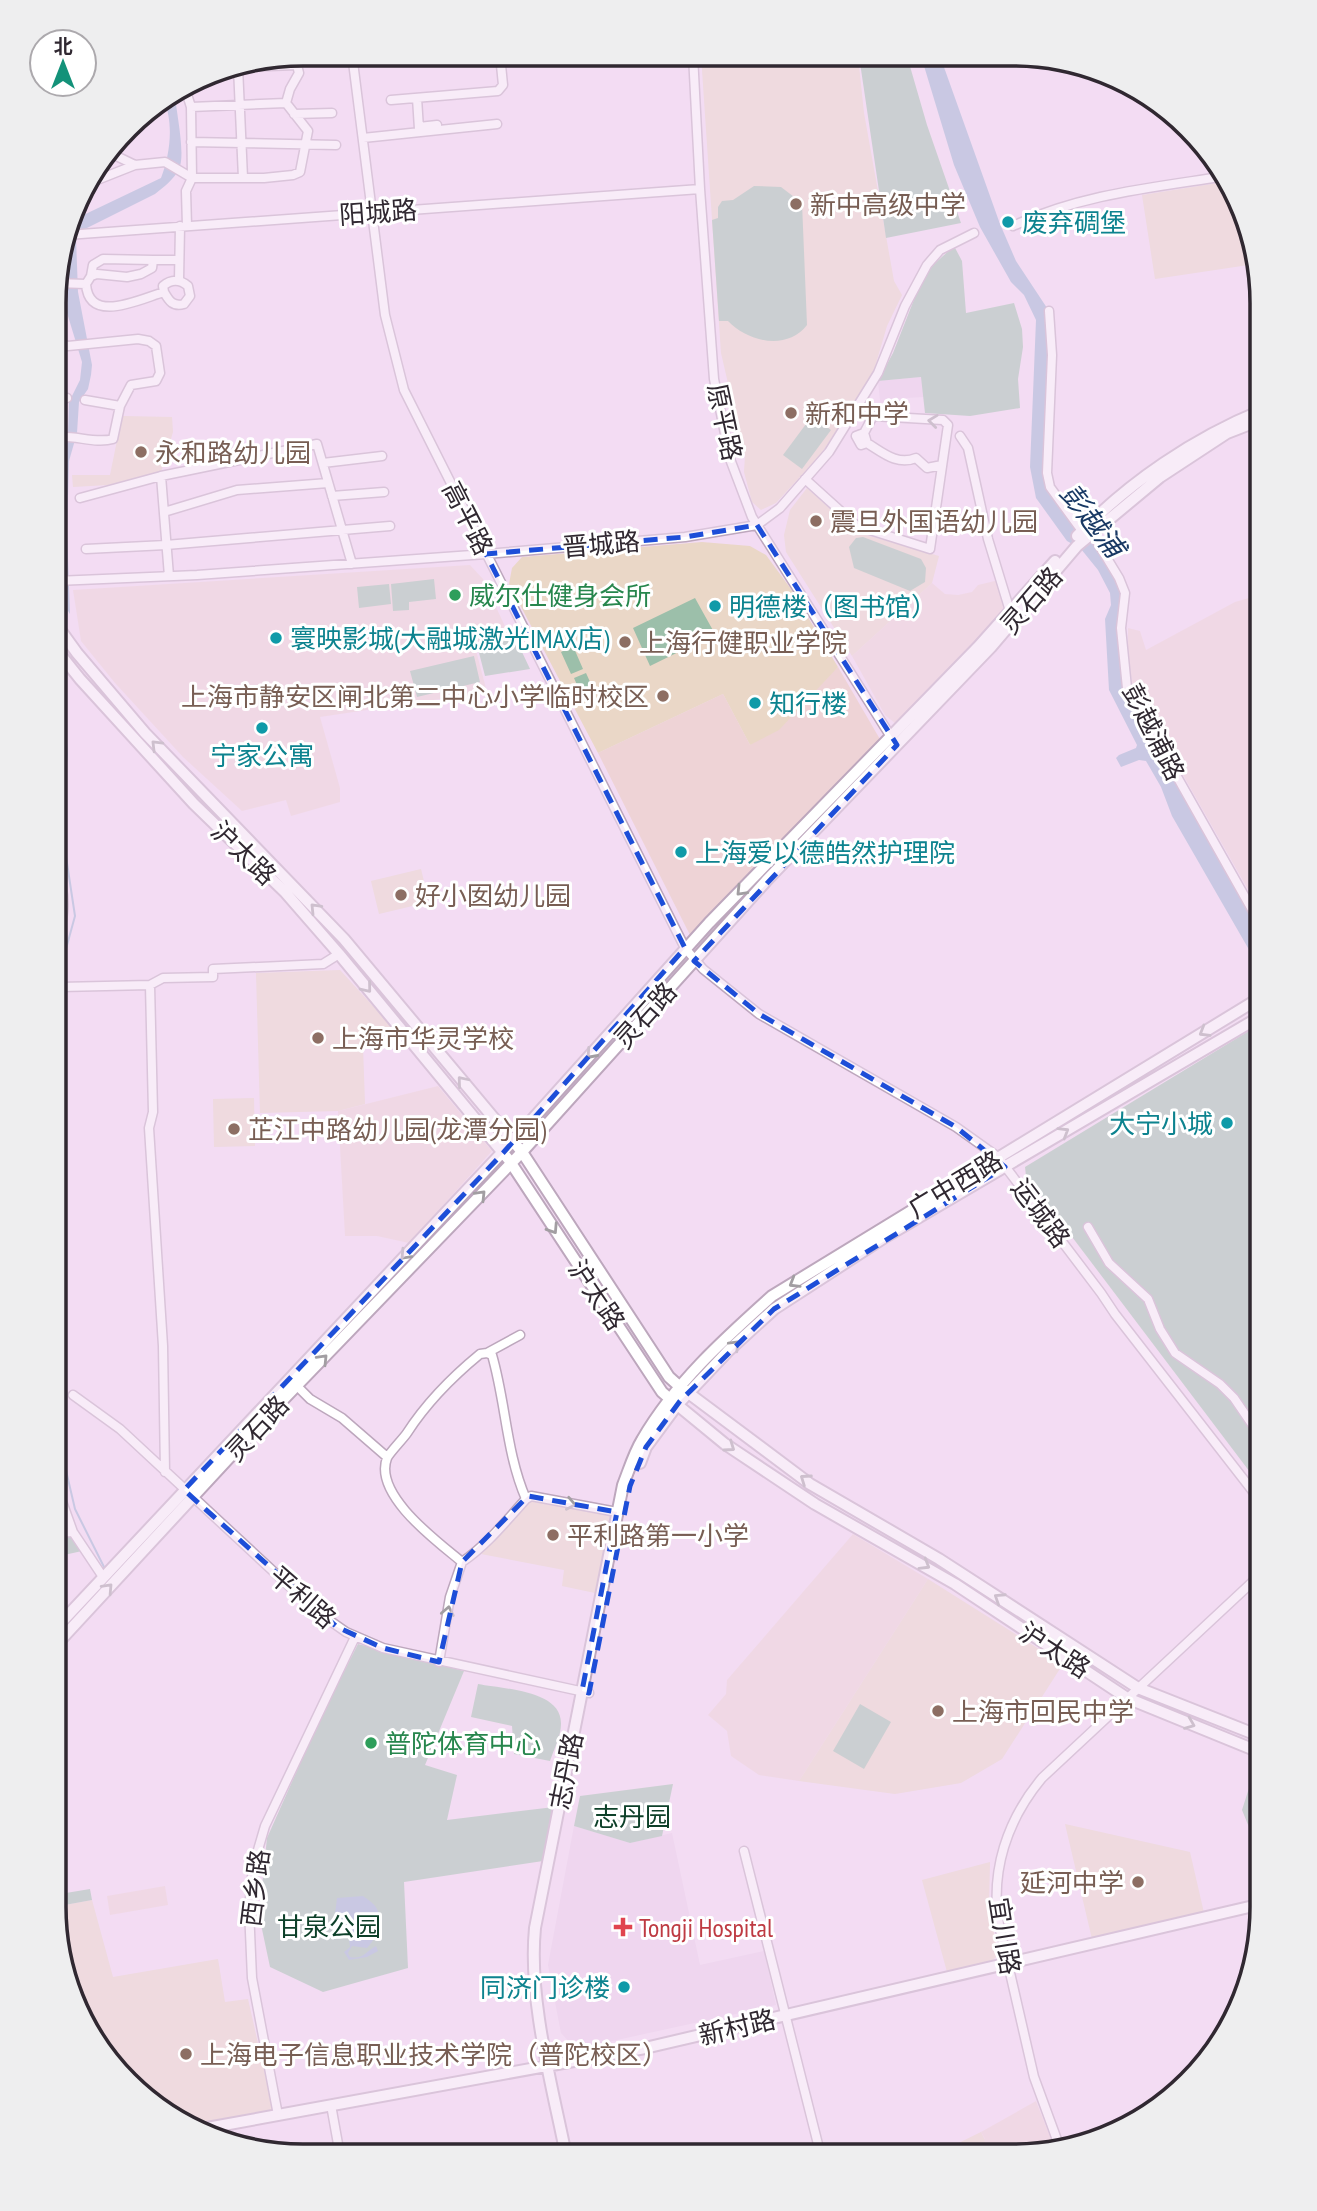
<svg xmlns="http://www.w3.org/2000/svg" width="1317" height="2211" font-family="'PT Sans Narrow','Noto Sans SC',sans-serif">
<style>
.commercial{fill:#eed3d6}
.built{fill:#eaceeb}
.education{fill:#ead7c7}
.green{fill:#9cbfaa}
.water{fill:#98b0d0}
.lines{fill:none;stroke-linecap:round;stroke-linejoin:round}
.stream{stroke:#98b0d0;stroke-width:2}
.river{stroke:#98b0d0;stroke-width:10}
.minor-casing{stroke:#bda7bd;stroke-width:11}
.major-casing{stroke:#bda7bd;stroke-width:14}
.minor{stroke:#fff;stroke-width:8}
.major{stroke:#fff;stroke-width:10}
.oneway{stroke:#a29ea2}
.marked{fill:none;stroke:#1d4ed8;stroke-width:5;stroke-dasharray:14 9;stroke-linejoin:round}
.education-dot{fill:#8d6e63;stroke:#fff;stroke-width:2.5}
.culture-dot{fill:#0f9aa8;stroke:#fff;stroke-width:2.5}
.leisure-dot{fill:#2e9e5b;stroke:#fff;stroke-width:2.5}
.health-dot{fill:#e0444e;stroke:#fff;stroke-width:2.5}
.labels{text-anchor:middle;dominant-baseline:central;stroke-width:6;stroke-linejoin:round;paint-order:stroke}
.education-label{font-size:26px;fill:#785e54;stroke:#fff;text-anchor:start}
.street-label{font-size:26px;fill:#302831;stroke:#fff}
.culture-label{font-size:26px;fill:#0d838f;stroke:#fff;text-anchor:start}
.leisure-label{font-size:26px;fill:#27864d;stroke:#fff;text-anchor:start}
.park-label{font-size:26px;fill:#0d4029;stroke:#fff}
.health-label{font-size:26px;fill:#be3a42;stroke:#fff;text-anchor:start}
.water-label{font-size:28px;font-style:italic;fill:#193964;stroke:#fff}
.rim{fill:none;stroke:#302831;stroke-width:3.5}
</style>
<rect width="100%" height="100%" fill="#f3dcf3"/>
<path class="commercial" d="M470,565L483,579L509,635L474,643L487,692L320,717L340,788V802L291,816L286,800L242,811L183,757L115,683L81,641L73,590Z
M999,580L1005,605L999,616L896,724L885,715L852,656L932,583L945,594L958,595L972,592L978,585Z
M1263,594V916L1133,687L1128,658V628L1140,631L1146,650L1235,602Z
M838,667L881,741L690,935L598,753L723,694L750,745Z
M438,1086L492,1151L409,1243L377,1236H345L338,1111Z
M853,1534L928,1579L799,1781L759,1775L731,1756L727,1731L708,1715L726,1694L727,1680Z
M165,1886L168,1905L110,1915L107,1896Z
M1036,2101L1055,2149L1014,2157H995L983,2141L985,2139L981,2132Z"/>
<path class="built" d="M922,377L924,397L905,398V409L881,410L878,381Z
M574,1826L630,1843L672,1833L700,1965L764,1951L776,2005L576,2049L561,2033L548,1965Z"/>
<path class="education" d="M701,55L858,56L864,113L894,281L902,295L887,326L874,370L822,453L776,503L761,510L752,502L744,472L745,456L721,353Z
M1224,182L1244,208L1255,264L1155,279L1142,195Z
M122,416L172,417L173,432L161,472L108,485L73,487L72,475H110Z
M807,488L856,532L939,556L932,583L852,656L786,552L784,535L790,510Z
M702,542L750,546L766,555L791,589L838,667L779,730L750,745L723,694L598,753L509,584L512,568L522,557Z
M421,869L429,902L379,914L371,881Z
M340,970L393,1028L363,1047L365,1104L338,1111L260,1113L256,973Z
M254,1098L255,1146L214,1147L213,1099Z
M530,1501L610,1516L595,1593L562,1586L564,1570L481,1554Z
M928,1579L1063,1664L1002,1759L961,1783L895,1794L799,1781Z
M1065,1824L1190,1852L1204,1913L1092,1939Z
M990,1862L989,1906L998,1955L991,1962L947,1972L922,1880Z
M92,1900L113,1977L218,1959L225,2002L248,1999L273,2110L197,2124L152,2106L73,2003L54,1907Z
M981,2132L985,2140L984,2141L995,2157H930Z"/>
<path class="green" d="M859,56H907L927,125L961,223L886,238Z
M754,186L781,187L802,203L807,325C787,351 748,342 728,321H719L712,220L718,218V207L722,201L733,200Z
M954,246L962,261L966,313L1014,303L1022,329L1023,347L1018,379L1020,408L970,416L925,413L921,377L878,381L893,353L917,292L932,266Z
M812,416L831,430L802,469L783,455Z
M863,537L921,559L926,568L925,582L910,591L854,568L849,547L856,538Z
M434,579L436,599L409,602V610L393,611L391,584Z
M389,584L391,604L359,608L357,587Z
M695,598L715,634L650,666L633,628Z
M514,635L530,669L485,676L477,645Z
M573,646L583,669L571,674L561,652Z
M474,656L480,682L417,697L410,671Z
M586,673L596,695L584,701L574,678Z
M1262,1023V1488L1026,1176L1025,1167Z
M72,1536L82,1551L55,1557V1537Z
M358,1644L464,1671L425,1765L457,1775L447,1820L554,1807L543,1861L404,1882L408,1968L323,1992L270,1967L259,1915L267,1838L319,1721Z
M478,1684C503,1689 562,1690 561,1724C561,1736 554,1749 550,1761L514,1754L512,1726L471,1717Z
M860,1704L891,1722L864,1769L833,1751Z
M1257,1763L1262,1766V1859L1242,1810Z
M673,1784L662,1836L630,1843L574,1826L580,1796Z
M90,1889L92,1900L54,1907V1895Z"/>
<path class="water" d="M921,56H940L1000,224L1016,261L1049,311L1050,487L1088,542L1098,546L1121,587L1119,626L1125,690L1263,936V974L1172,816L1161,787L1146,761L1139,760L1121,767L1116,758L1119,755L1136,748L1137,745L1109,690L1105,619L1111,605L1110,593L1098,570L1081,549L1067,541L1036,498L1030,467L1036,320L1024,295L1011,282L980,227L954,165Z
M175,94C176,112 186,154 179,169C174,179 164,187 155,194L81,231L76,238L78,292L92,365L91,375L88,389L79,402L77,433L69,461L67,531L70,614L58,595L60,457L68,433L69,402L80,380L82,362L64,303V248L73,220L161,178C170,155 174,123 164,101Z
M363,1896C367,1899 375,1904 377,1909C384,1922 376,1939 367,1948L352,1946L348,1953L350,1957C363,1960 366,1951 376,1946L378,1951L367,1957L349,1960L344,1952L350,1947L348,1933L334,1922L337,1898Z"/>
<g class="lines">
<path class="stream" d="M55,989L75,916L60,817L67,754L60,671
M55,1183V1160
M55,1245L64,1462L75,1509L105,1569"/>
<path class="river" d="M60,671L64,593"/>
<defs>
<path id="minor" d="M352,54L385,315L404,390L685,948L703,969L759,1014L956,1127L998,1157L1101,1293L1115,1314L1262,1503
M365,54L370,58L390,57
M401,55L405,58L449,55
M693,55L700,189L714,379L730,459L752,517L893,740
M238,67L243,178
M185,88L191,107L192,178L186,191L187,226
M417,98L419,129
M391,100L498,91L503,85L500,55
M191,107L286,103
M294,114L332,113
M419,127L437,125
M363,138L497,124
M191,142L336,145
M110,153L135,165L165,162L192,178H264L293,175L300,172L308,131L286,103L290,89L299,73L297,65L239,67
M87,184L135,165
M1013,226C1079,195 1149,188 1220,177
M67,235L700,189
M153,260H179
M179,281L180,226
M56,283L86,284C89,325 140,299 164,292C169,301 173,307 184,304L190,296L188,286C180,279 171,279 163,286L164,292
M86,284L91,276L97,274L127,277L141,274L152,268L153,260L103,259L93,265L91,276
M1049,311L1052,355L1047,473L1050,487L1082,531
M56,399L67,398
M85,400L120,406
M960,436L968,448L988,539L1010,611
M56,437C76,435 95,444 113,439L120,406L131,385L156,381L160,373L156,346L149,341L138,339L68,346L56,342
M867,443C882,452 897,466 916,458L927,468L942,465
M323,463L382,456
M805,479L857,526L930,549L948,425L943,420L873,416L864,433L856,436L861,445L867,443L864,433
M332,496L384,492
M80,498L161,476
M164,512L237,490L328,483
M1091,532L1119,578L1125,593L1121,628L1127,688L1263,929
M86,549L166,545L390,526
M169,576L161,476L317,444L352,564
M56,581L197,575L486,554L685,537L757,525L780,508L829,452L878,373L905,306L927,265L940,250L974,233
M56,772V746
M55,951C64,916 68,900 56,865
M60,987L150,985
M1088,1227L1109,1263L1148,1299L1160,1329L1175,1353L1220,1384L1234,1398L1262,1439
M487,1353L492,1355C506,1403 506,1453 526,1499C506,1521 487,1545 462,1562C438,1542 373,1495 387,1458C390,1452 403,1439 407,1433C427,1402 452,1377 480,1354Z
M487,1353L520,1335
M297,1386L310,1399L342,1418L387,1457
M73,1395L120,1429L316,1611L346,1632L383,1648L589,1693
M165,1472L163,1346L149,1128L153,1112L150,985L163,978L213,977V969L323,964L339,954
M55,1482L73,1532L103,1577
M526,1499L531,1496L617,1512
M55,1533L73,1532
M439,1662L450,1597L462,1562
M744,1851L821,2156
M331,2105L340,2155
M278,2115L252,1978L249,1909L253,1867L265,1826L355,1637
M1060,2148L1034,2077L999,1925C990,1871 1007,1820 1042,1778L1262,1573"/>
<path id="major" d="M1077,536C1129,482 1194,438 1263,410
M56,624L77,653L145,733L344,939L522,1152L669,1377L679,1386L810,1484L939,1559L1138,1688L1262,1737
M56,649L80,679L194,804L285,892L339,954L509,1160L662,1392L669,1398L725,1444L815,1504L955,1584L1127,1698L1262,1753
M640,1463L646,1447L677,1405L729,1350L774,1309L885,1237L1263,1015
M55,1629L513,1141L709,923L978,647L1055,561
M55,1646L276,1407L522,1152L766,881L991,647L1077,546L1160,477L1227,433L1263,419
M207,2128L645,2048L1262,1904
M566,2155C552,2085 528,1999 535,1928L623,1485C629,1470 634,1453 642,1440C675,1383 724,1339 772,1296L1263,996"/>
</defs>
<use href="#minor" class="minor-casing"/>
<use href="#major" class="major-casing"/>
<use href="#minor" class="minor"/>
<use href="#major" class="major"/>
</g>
<defs><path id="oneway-chevron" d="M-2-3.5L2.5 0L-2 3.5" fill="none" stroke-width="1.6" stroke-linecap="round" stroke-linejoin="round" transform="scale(1.75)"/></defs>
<g class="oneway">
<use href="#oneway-chevron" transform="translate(933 421) rotate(-173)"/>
<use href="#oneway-chevron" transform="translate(156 745) rotate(-135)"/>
<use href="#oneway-chevron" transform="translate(741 891) rotate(134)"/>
<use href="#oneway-chevron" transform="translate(315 908) rotate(-134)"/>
<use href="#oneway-chevron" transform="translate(367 988) rotate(51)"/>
<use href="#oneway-chevron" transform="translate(1204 1032) rotate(149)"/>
<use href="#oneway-chevron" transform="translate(591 1054) rotate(132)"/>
<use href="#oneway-chevron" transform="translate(462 1081) rotate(-130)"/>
<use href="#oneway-chevron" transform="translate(1064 1132) rotate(-31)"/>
<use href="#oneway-chevron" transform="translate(481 1195) rotate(-46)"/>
<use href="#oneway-chevron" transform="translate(553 1229) rotate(57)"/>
<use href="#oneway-chevron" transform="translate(405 1255) rotate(133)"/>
<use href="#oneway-chevron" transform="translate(794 1283) rotate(149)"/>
<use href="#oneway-chevron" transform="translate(735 1345) rotate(-44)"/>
<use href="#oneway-chevron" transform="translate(323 1359) rotate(-46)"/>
<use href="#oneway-chevron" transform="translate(730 1447) rotate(35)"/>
<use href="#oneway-chevron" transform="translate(805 1479) rotate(-145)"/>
<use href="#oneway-chevron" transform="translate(571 1504) rotate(11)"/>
<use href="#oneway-chevron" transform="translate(925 1565) rotate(31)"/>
<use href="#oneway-chevron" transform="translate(108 1588) rotate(-47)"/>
<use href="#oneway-chevron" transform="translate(999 1598) rotate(-147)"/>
<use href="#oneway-chevron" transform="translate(448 1611) rotate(-79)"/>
<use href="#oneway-chevron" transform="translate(1190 1724) rotate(22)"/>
</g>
<path d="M0 0H1317V2211H0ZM757,525L897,745L694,961L759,1014L956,1127L1005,1167L774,1309L680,1401L646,1447L630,1486L589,1693L582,1691L617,1512L528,1496L462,1562L439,1662L383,1648L337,1627L184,1490L503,1153L685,948L486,554L685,537Z" fill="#f3dcf3" fill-opacity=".55" fill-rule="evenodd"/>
<path class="marked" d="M757,525L897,745L694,961L759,1014L956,1127L1005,1167L774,1309L680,1401L646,1447L630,1486L589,1693L582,1691L617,1512L528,1496L462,1562L439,1662L383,1648L337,1627L184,1490L503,1153L685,948L486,554L685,537Z"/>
<g class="education-dot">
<circle cx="796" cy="204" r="7"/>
<circle cx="791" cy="413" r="7"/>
<circle cx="141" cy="452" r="7"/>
<circle cx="816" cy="521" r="7"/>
<circle cx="625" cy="642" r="7"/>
<circle cx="663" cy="696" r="7"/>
<circle cx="401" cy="895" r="7"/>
<circle cx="318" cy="1038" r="7"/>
<circle cx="234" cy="1129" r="7"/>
<circle cx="553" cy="1535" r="7"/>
<circle cx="938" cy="1711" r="7"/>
<circle cx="1138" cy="1882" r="7"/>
<circle cx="186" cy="2054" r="7"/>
</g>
<g class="culture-dot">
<circle cx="1008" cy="222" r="7"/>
<circle cx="715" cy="606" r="7"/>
<circle cx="276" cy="638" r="7"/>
<circle cx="755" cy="703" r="7"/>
<circle cx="262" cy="728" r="7"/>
<circle cx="681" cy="852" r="7"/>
<circle cx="1227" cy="1123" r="7"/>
<circle cx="624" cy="1987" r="7"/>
</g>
<g class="leisure-dot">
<circle cx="455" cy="595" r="7"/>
<circle cx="371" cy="1743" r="7"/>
</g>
<path class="health-dot" d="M619.5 1916.5h7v7h7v7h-7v7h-7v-7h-7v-7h7z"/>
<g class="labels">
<g class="education-label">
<text x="810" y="204">新中高级中学</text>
<text x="805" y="413">新和中学</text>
<text x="155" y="452">永和路幼儿园</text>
<text x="830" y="521">震旦外国语幼儿园</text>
<text x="639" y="642">上海行健职业学院</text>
<text x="649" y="696" text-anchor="end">上海市静安区闸北第二中心小学临时校区</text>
<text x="415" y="895">好小囡幼儿园</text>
<text x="332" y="1038">上海市华灵学校</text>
<text x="248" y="1129">芷江中路幼儿园(龙潭分园)</text>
<text x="567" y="1535">平利路第一小学</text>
<text x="952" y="1711">上海市回民中学</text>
<text x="1124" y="1882" text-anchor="end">延河中学</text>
<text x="200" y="2054">上海电子信息职业技术学院（普陀校区）</text>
</g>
<g class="street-label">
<text transform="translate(378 212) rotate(-4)">阳城路</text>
<text transform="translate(725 422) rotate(78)">原平路</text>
<text transform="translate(468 518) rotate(63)">高平路</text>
<text transform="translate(601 544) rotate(-5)">晋城路</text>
<text transform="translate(1031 600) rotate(-49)">灵石路</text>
<text transform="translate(1154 732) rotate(63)">彭越浦路</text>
<text transform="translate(244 853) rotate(44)">沪太路</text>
<text transform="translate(645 1015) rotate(-48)">灵石路</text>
<text transform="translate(955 1184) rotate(-31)">广中西路</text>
<text transform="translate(1041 1213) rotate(53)">运城路</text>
<text transform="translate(597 1295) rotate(56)">沪太路</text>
<text transform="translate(257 1428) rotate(-47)">灵石路</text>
<text transform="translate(303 1597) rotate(41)">平利路</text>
<text transform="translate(1055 1650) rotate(33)">沪太路</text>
<text transform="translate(566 1771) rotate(-79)">志丹路</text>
<text transform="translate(255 1888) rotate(-83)">西乡路</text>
<text transform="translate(1005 1936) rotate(81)">宜川路</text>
<text transform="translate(737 2027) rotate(-13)">新村路</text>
</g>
<g class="culture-label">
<text x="1022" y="222">废弃碉堡</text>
<text x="729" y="606">明德楼（图书馆）</text>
<text x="290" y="638">寰映影城(大融城激光IMAX店)</text>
<text x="769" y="703">知行楼</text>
<text x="262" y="755" text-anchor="middle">宁家公寓</text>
<text x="695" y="852">上海爱以德皓然护理院</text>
<text x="1213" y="1123" text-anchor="end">大宁小城</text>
<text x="610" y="1987" text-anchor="end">同济门诊楼</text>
</g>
<g class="leisure-label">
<text x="469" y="595">威尔仕健身会所</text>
<text x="385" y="1743">普陀体育中心</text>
</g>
<g class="park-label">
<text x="632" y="1816">志丹园</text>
<text x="329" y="1926">甘泉公园</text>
</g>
<g class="health-label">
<text x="639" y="1927">Tongji Hospital</text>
</g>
<g class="water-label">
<text transform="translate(1093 520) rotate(52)">彭越浦</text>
</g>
</g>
<path d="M0 0H1317V2211H0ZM303 66H1013A237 237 0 0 1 1250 303V1907A237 237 0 0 1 1013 2144H303A237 237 0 0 1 66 1907V303A237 237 0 0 1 303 66Z" fill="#eeeeef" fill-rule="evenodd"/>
<path class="rim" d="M303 66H1013A237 237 0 0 1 1250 303V1907A237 237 0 0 1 1013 2144H303A237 237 0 0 1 66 1907V303A237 237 0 0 1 303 66Z"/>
<g transform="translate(63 63)"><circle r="33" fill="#ffffff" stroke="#aca9ad" stroke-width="2"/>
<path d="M0-5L12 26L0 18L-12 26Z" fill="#139279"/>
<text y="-10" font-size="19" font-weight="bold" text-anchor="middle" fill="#302831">北</text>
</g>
</svg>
